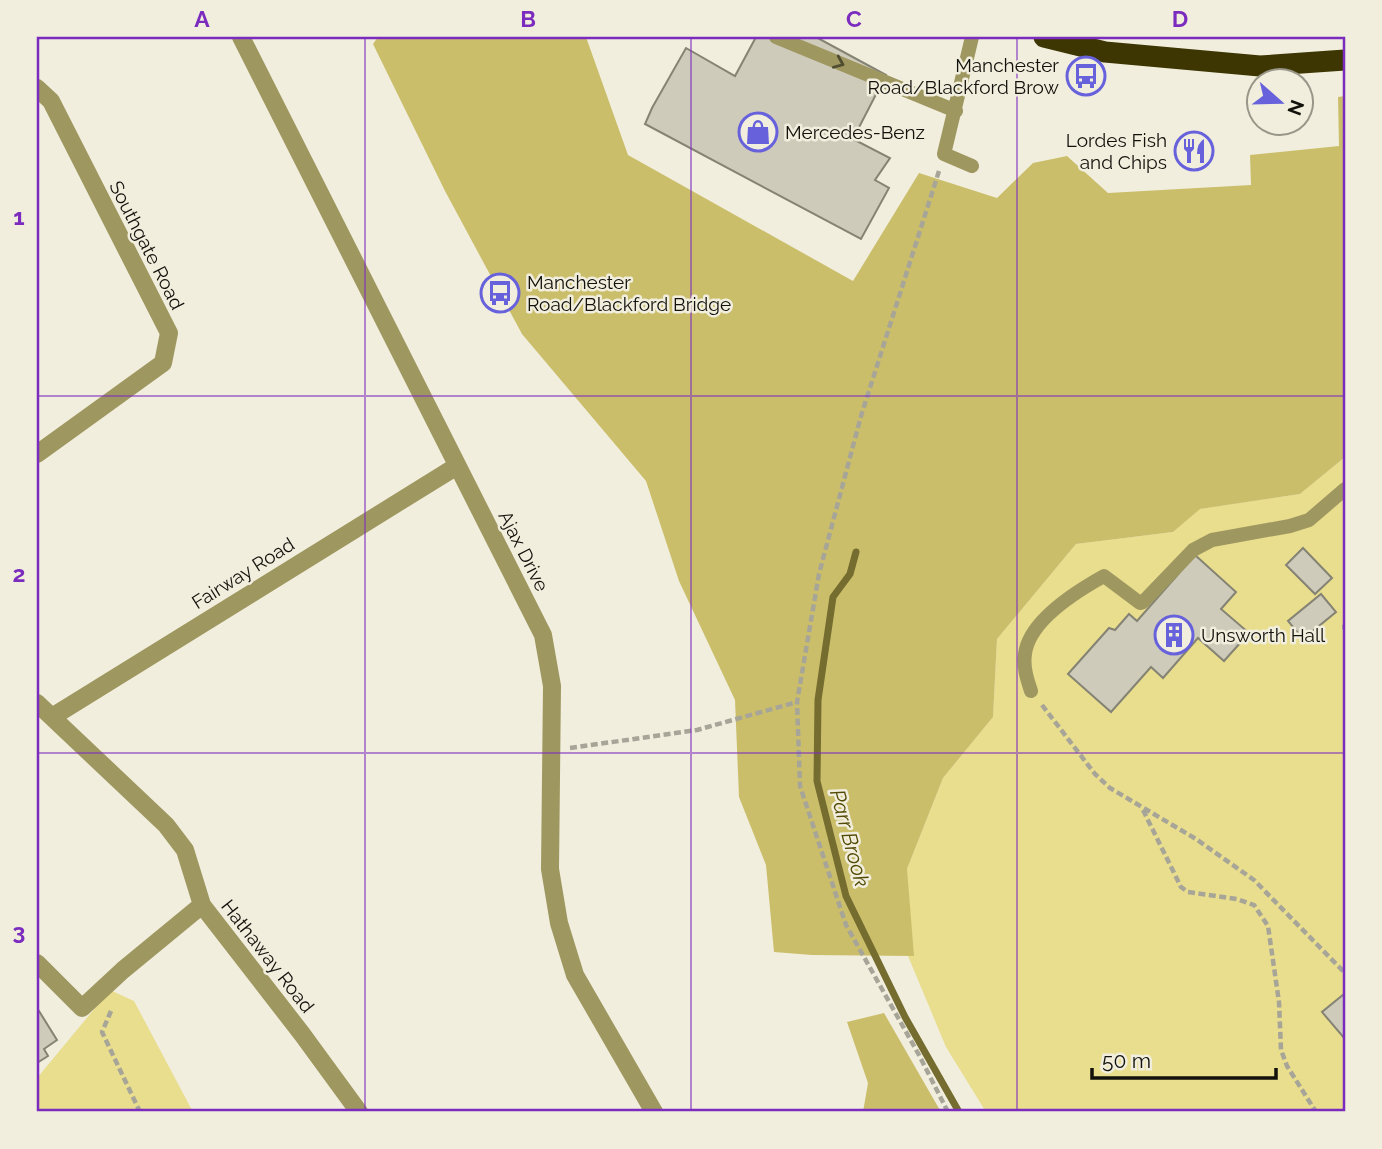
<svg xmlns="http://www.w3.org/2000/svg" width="1382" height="1149" font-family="Raleway,sans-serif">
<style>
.green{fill:#e9dd8e}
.forest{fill:#cbbe6b}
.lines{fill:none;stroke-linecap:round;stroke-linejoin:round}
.stream{stroke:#756c2f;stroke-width:7}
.building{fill:#cecbbb;stroke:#858373;stroke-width:2}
.path{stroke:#a7a598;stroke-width:4.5;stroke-dasharray:7 3.5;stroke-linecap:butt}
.lane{stroke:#9f9760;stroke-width:14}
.street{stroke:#9f9760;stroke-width:18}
.highway{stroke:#3d3603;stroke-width:21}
.oneway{stroke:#514d31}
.grid{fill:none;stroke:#7b2cbf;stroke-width:2;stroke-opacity:0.55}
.labels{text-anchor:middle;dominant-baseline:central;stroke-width:5;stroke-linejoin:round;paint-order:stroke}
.poi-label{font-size:19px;fill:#12110b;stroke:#f1eedd;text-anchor:start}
.street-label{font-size:19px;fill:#12110b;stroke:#f1eedd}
.water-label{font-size:21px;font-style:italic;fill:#534a05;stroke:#f1eedd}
.neatline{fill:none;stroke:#7b2cbf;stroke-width:2.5}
.grid-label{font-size:23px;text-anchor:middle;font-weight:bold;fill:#7b2cbf}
</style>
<rect width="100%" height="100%" fill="#f1eedd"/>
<path class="green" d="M1345,457V1112H986L946,1047L908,956L907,869L943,778L993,717L997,639L1076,544L1173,532L1199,509L1300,494Z
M110,990L134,1001L193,1112H37V1078Z"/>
<path class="forest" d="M378,37H586L628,155L853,281L919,173L997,198L1033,163L1067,156L1108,193L1251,185L1250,155L1339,146L1338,97L1345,96V457L1300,494L1200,509L1173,532L1076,544L997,639L993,717L943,778L907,869L914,956L812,955L774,952L766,865L739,797L735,700L679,581L646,481L522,334L445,191L373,44Z
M884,1013L941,1112H863L868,1083L847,1022Z"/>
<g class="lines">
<path class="stream" d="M856,552L850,574L833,597L818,700L817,781L846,896L905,1017L959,1112"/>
</g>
<path class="building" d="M756,37H816L886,75L853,139L890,158L875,180L889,188L861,239L645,124L652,108L686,48L735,76Z
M1303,548L1332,578L1315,594L1286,565Z
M1195,555L1236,592L1221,609L1249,633L1224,661L1198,638L1163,678L1151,667L1111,712L1068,674L1109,628L1115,630L1129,614L1137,621Z
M1321,594L1336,612L1303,639L1288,621Z
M1344,994L1345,996V1039L1322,1012Z
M39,1011L57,1040L44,1049L48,1056L37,1063V1012Z"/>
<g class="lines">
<path class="path" d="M939,171L861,416L819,574L797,702L800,786L846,925L919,1055L948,1112
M1342,627H1345
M1042,705L1095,774L1110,788L1196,839L1254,880L1345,973
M570,748L697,730L797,702
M1143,810L1181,887L1188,892L1237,899L1254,905L1268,926L1279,1002L1281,1050L1287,1066L1316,1112
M111,1011L102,1032L140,1112"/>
<path class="lane" d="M776,37L956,111
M972,37L944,154L972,166
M1031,691C1027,679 1023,667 1025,654C1029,621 1077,591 1104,576L1140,603L1143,602L1193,550L1212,540L1290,526L1309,520L1345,489"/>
<path class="street" d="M241,37L543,635L552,686L550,869L559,923L575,975L654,1112
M37,88L51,101L169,333L163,363L37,454
M37,703L166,825L185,850L202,905L302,1034L359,1112
M52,717L457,466
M37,963L82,1008L123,970L202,905"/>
<path class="highway" d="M1044,37L1105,52L1260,66L1345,60"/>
</g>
<defs><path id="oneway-chevron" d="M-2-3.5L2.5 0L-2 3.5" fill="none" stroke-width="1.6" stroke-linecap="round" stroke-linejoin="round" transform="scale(1.75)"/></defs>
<use class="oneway" href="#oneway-chevron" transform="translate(839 63) rotate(23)"/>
<path class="grid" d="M365,37V1112M691,37V1112M1017,37V1112M37,396H1345M37,753H1345"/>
<defs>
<symbol id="bus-ring" viewBox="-11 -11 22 22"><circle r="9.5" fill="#f1eedd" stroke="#6762dc" stroke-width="1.5"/><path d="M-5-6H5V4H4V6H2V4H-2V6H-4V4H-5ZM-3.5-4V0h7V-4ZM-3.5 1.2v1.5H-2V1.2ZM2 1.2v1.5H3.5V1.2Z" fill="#6762dc"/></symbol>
<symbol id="shop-ring" viewBox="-11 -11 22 22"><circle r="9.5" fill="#f1eedd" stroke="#6762dc" stroke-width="1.5"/><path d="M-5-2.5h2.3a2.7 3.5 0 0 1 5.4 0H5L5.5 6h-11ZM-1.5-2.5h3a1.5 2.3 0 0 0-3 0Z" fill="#6762dc"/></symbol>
<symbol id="restaurant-ring" viewBox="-11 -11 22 22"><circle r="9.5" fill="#f1eedd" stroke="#6762dc" stroke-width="1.5"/><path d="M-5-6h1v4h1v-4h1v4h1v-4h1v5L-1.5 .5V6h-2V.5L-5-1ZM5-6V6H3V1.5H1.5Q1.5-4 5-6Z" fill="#6762dc"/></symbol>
<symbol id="building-ring" viewBox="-11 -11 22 22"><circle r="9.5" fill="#f1eedd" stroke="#6762dc" stroke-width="1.5"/><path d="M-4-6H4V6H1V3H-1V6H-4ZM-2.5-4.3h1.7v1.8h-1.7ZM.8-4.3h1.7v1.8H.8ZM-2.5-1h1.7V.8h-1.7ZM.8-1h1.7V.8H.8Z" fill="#6762dc"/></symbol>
</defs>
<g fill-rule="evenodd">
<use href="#bus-ring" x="1064" y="54" width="44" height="44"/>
<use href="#shop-ring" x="736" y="110" width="44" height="44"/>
<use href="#restaurant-ring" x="1172" y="129" width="44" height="44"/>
<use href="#bus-ring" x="478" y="271" width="44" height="44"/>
<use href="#building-ring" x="1152" y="613" width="44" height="44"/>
</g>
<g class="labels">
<g class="poi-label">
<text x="1059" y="65" text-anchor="end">Manchester<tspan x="1059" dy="22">Road/Blackford Brow</tspan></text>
<text x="785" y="132">Mercedes-Benz</text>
<text x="1167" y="140" text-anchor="end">Lordes Fish<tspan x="1167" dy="22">and Chips</tspan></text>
<text x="527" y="282">Manchester<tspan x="527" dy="22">Road/Blackford Bridge</tspan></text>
<text x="1201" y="635">Unsworth Hall</text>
</g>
<g class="street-label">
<text transform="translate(147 245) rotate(63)">Southgate Road</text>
<text transform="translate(524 551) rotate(63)">Ajax Drive</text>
<text transform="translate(243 573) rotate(-32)">Fairway Road</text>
<text transform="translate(268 956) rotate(52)">Hathaway Road</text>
</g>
<g class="water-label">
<text transform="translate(850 838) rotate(75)">Parr Brook</text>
</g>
</g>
<rect width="1382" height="1149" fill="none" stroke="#f1eedd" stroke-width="77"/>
<g transform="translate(1280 102) rotate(110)"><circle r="33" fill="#f1eedd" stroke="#989689" stroke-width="2"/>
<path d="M0-5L12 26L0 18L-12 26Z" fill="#6762dc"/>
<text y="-10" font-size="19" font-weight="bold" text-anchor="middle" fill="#12110b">N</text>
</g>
<path d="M1092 1068v10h184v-10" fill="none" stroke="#12110b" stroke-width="3.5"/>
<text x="1102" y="1068" font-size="21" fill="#12110b" stroke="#f1eedd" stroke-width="5" paint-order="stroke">50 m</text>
<rect x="38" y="38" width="1306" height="1072" class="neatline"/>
<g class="grid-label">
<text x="202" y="27">A</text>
<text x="528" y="27">B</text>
<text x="854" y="27">C</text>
<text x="1180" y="27">D</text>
<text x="19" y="225">1</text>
<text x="19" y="582">2</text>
<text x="19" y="940">3</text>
</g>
</svg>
